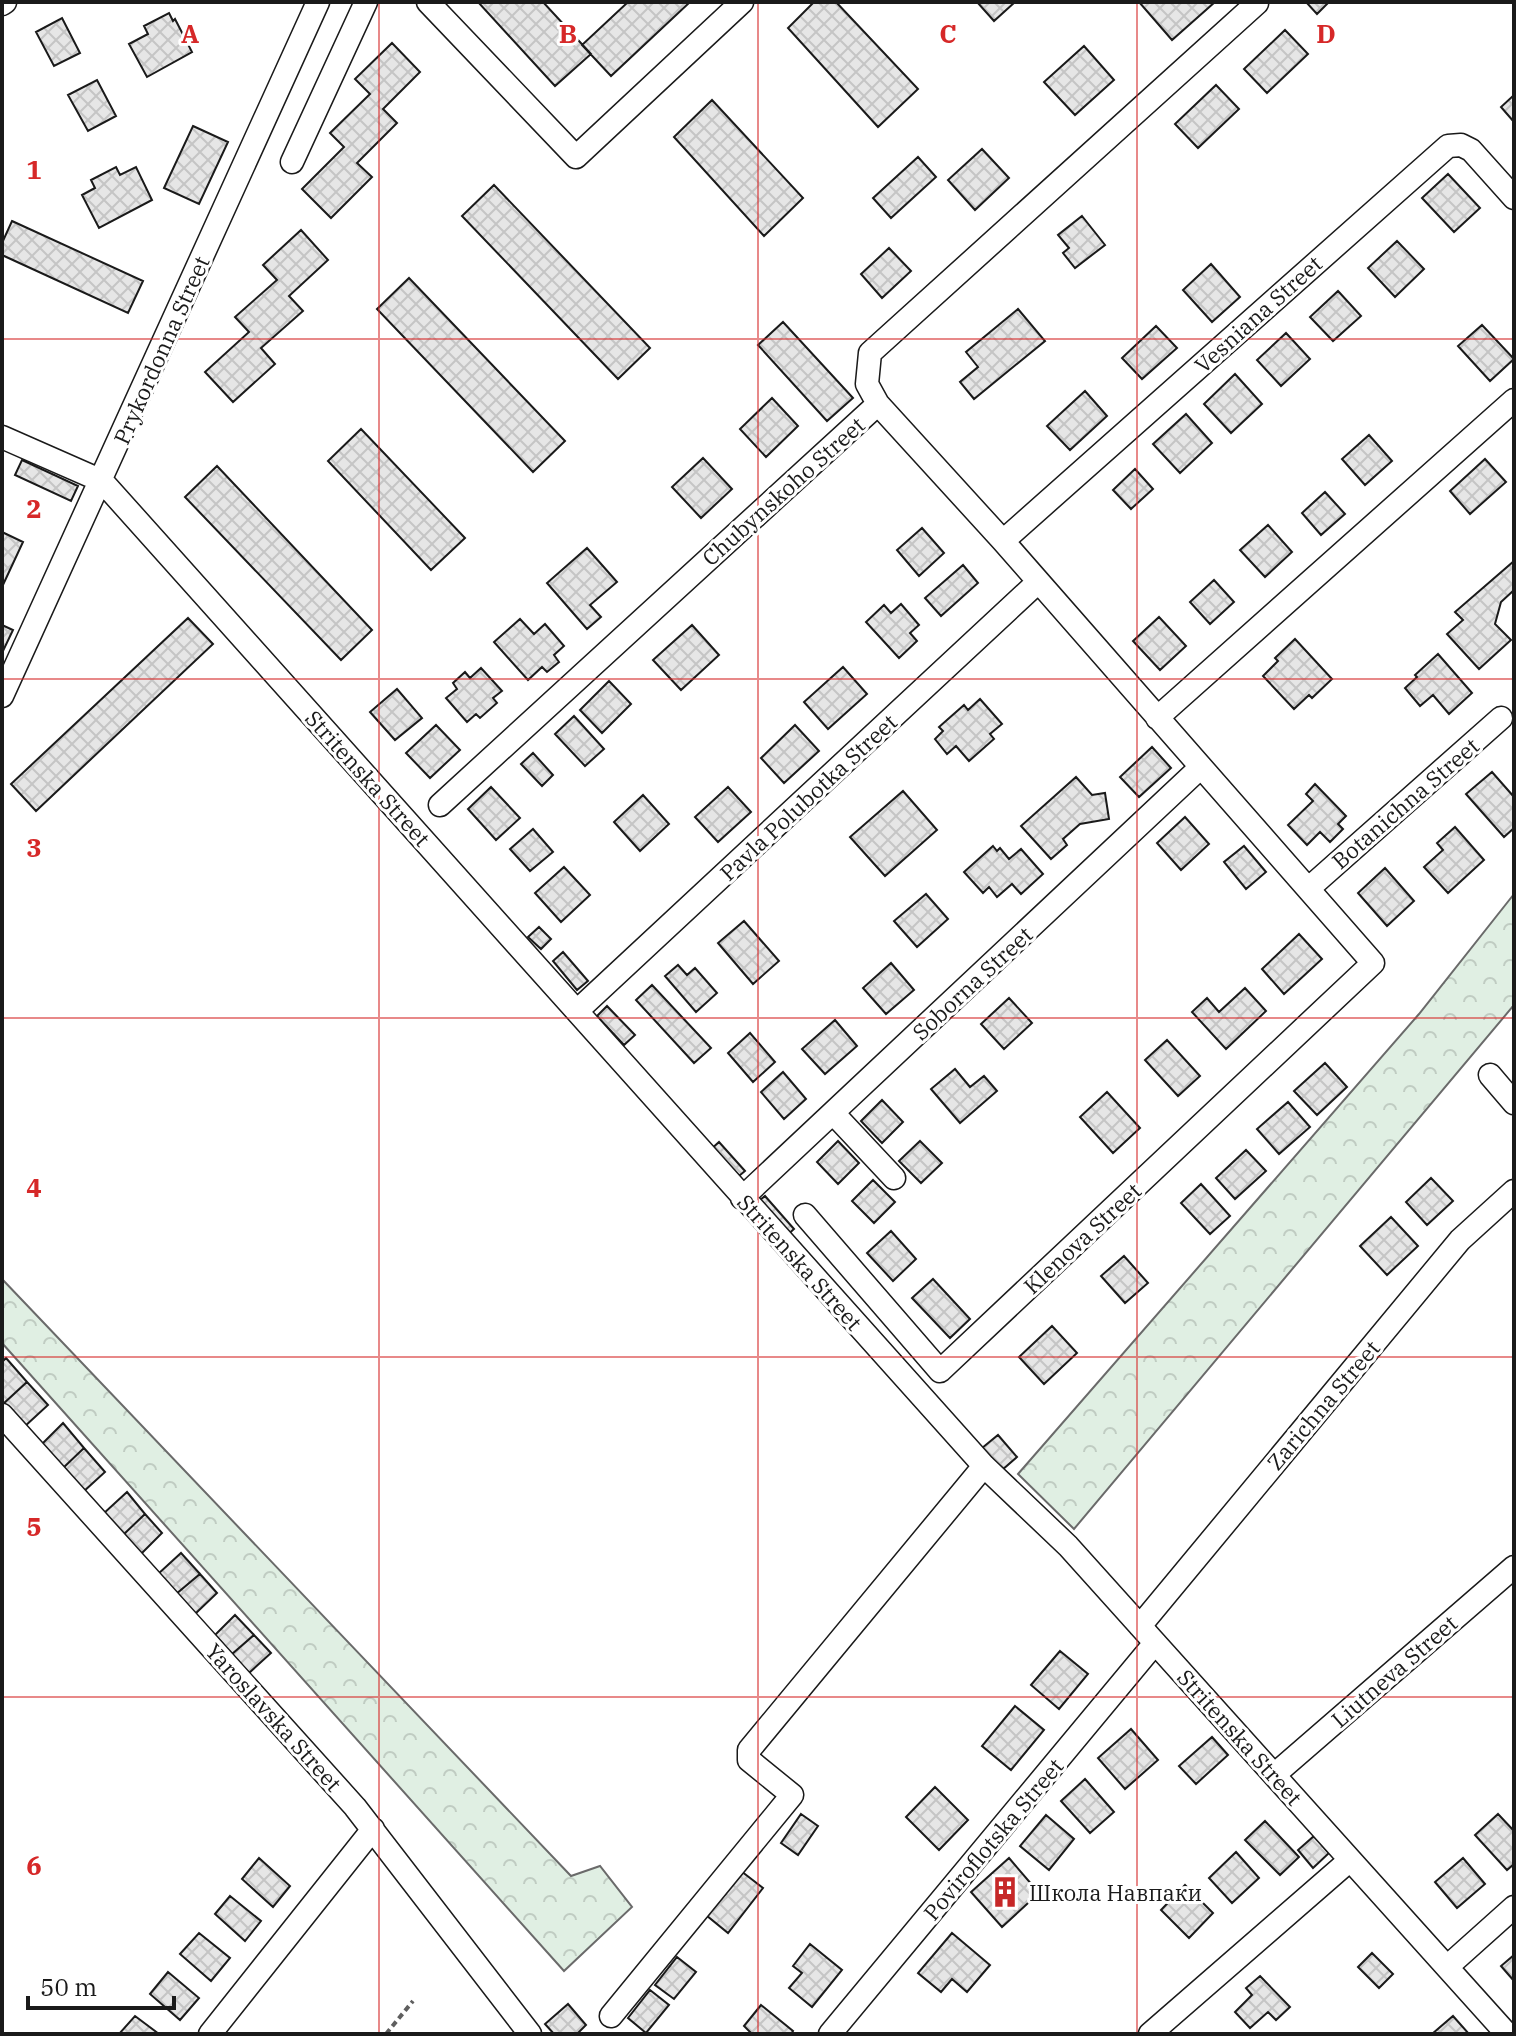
<svg xmlns="http://www.w3.org/2000/svg" width="1516" height="2036" font-family="'IBM Plex Serif',serif">
<style>
.forest{fill:url(#forest-crowns);stroke:#6a6a6a;stroke-width:2}
.building{fill:url(#building-cross-hatch);stroke:#1a1a1a;stroke-width:2}
.lines{fill:none;stroke-linecap:round;stroke-linejoin:round}
.minor-casing{stroke:#1a1a1a;stroke-width:25}
.path{stroke:#5f5f5f;stroke-width:4;stroke-dasharray:6 4;stroke-linecap:butt}
.minor{stroke:#fff;stroke-width:22}
.grid{fill:none;stroke:#d62828;stroke-width:2;stroke-opacity:0.55}
.labels{text-anchor:middle;dominant-baseline:central;stroke-width:6;stroke-linejoin:round;paint-order:stroke}
.street-label{font-size:22px;fill:#1a1a1a;stroke:#fff}
.poi-label{font-size:22px;fill:#1a1a1a;stroke:#fff;text-anchor:start}
.grid-label{font-size:26px;text-anchor:middle;font-weight:bold;fill:#d62828;stroke:#fff;stroke-width:6;stroke-linejoin:round;paint-order:stroke}
</style>
<defs>
<pattern id="forest-crowns" width="20" height="18" patternUnits="userSpaceOnUse" patternTransform="scale(2)"><rect width="20" height="18" fill="#e0efe3"/><path d="M2 6a3 3 0 1 1 6 0M12 15a3 3 0 1 1 6 0" fill="none" stroke="#c0ccc2"/></pattern>
<pattern id="building-cross-hatch" width="8" height="8" patternUnits="userSpaceOnUse" patternTransform="scale(2)"><rect width="8" height="8" fill="#e6e6e6"/><path d="M0 0l8 8M0 8l8-8" fill="none" stroke="#c5c5c5"/></pattern>
</defs>
<rect width="100%" height="100%" fill="#fff"/>
<path class="forest" d="M1514,894V1005L1074,1529L1018,1474L1419,1014Z
M2,1279L571,1876L600,1866L632,1907L564,1971L2,1343Z"/>
<path class="building" d="M478,2H543L591,54L555,86Z
M628,2H690L611,76L582,45Z
M814,2H836L918,89L878,127L788,28Z
M977,2H1015L994,21Z
M1139,2H1215L1172,40Z
M1306,2H1329L1317,14Z
M169,13L173,21L175,19L192,52L147,77L129,44L148,34L144,26Z
M62,18L80,53L54,66L36,32Z
M1285,30L1308,54L1267,93L1244,69Z
M392,43L420,72L383,109L397,123L357,163L372,177L331,218L302,189L344,147L330,133L370,94L355,79Z
M1084,46L1114,80L1075,115L1044,82Z
M97,80L116,116L88,131L68,95Z
M1216,85L1239,109L1198,148L1175,124Z
M1514,95V122L1501,107Z
M712,100L803,198L764,236L674,137Z
M193,126L228,142L199,204L164,188Z
M982,149L1009,178L975,210L948,180Z
M918,157L936,177L891,218L873,198Z
M116,167L120,175L136,167L152,200L99,228L82,195L95,188L91,180Z
M1448,174L1480,208L1454,232L1422,198Z
M494,185L650,348L618,379L462,216Z
M1082,216L1105,245L1075,268L1063,253L1069,248L1058,235Z
M12,221L143,281L128,313L2,255V243Z
M301,230L328,260L289,296L303,311L261,348L275,364L233,402L205,372L249,332L235,317L277,280L263,265Z
M1397,241L1424,269L1395,297L1368,268Z
M889,248L911,271L882,298L861,274Z
M1211,264L1240,297L1212,322L1183,290Z
M409,278L565,441L533,472L377,309Z
M1338,291L1361,316L1333,341L1310,317Z
M1018,309L1045,341L974,399L960,382L978,367L966,352Z
M783,322L853,398L827,421L758,345Z
M1482,325L1514,359L1490,381L1458,346Z
M1156,326L1177,348L1142,379L1122,358Z
M1286,333L1310,359L1281,386L1257,360Z
M1235,374L1262,404L1231,433L1204,404Z
M1085,391L1107,416L1070,450L1047,426Z
M772,398L798,426L766,457L740,429Z
M1186,414L1212,443L1180,473L1153,444Z
M361,429L465,538L431,570L328,461Z
M1369,435L1392,461L1365,485L1342,459Z
M703,458L732,489L701,518L672,487Z
M1485,459L1506,482L1470,514L1450,491Z
M22,460L78,486L71,501L15,475Z
M217,466L372,630L341,660L185,497Z
M1135,469L1153,489L1131,509L1113,490Z
M1325,492L1345,514L1321,535L1302,513Z
M1268,525L1292,552L1265,577L1240,550Z
M922,528L944,553L919,576L897,550Z
M2,532L23,542L2,587Z
M587,548L617,582L590,605L601,617L587,629L547,583Z
M1514,561V590L1501,602L1495,624L1511,640L1479,669L1447,634L1463,620L1455,612Z
M963,565L978,583L941,616L925,598Z
M1214,580L1234,602L1210,624L1190,602Z
M901,604L919,625L910,633L917,641L899,658L866,622L884,605L891,613Z
M1159,617L1186,646L1160,670L1133,641Z
M188,618L213,644L36,811L11,784Z
M520,619L534,634L545,624L564,646L554,655L559,662L547,672L542,667L528,680L494,642Z
M2,625L13,630L2,653Z
M692,625L719,655L681,690L653,660Z
M1295,639L1332,679L1312,698L1309,695L1294,709L1263,676L1278,661L1275,658Z
M1438,654L1472,693L1449,714L1433,695L1420,706L1405,688L1417,677L1415,675Z
M843,667L867,694L828,729L804,702Z
M481,668L502,691L493,698L497,703L480,718L476,714L467,722L446,698L457,689L453,683L465,672L470,678Z
M609,681L631,704L602,733L580,710Z
M397,689L422,718L395,740L370,712Z
M980,699L1002,724L990,734L994,739L969,761L956,746L947,754L935,739L943,731L939,727L964,705L968,710Z
M574,716L604,749L585,766L555,734Z
M436,725L460,750L430,778L406,753Z
M795,725L819,751L784,783L761,758Z
M1152,747L1171,768L1139,797L1120,777Z
M533,753L553,775L542,786L521,764Z
M1492,772L1514,797V828L1504,837L1466,794Z
M1076,777L1092,795L1105,793L1109,819L1080,824L1063,839L1067,845L1051,859L1021,826Z
M1315,784L1346,816L1338,824L1343,829L1330,842L1320,832L1307,845L1288,825L1313,801L1306,794Z
M491,787L520,818L496,840L468,809Z
M728,787L751,812L718,842L695,817Z
M903,791L937,830L885,876L850,837Z
M643,795L669,824L640,851L614,822Z
M1185,817L1209,844L1181,870L1157,843Z
M1455,827L1484,860L1448,893L1424,867L1443,850L1437,843Z
M533,829L553,852L530,871L510,849Z
M993,846L997,851L1000,848L1009,859L1021,849L1043,874L1021,894L1012,884L997,897L989,887L983,893L964,872Z
M1244,846L1266,872L1246,889L1224,862Z
M564,867L590,895L561,922L535,893Z
M1385,868L1414,901L1387,926L1358,893Z
M926,894L948,919L917,947L894,921Z
M744,921L779,961L753,984L718,943Z
M539,927L551,939L541,949L528,937Z
M1299,934L1322,959L1284,994L1262,969Z
M563,952L588,981L577,990L553,961Z
M891,963L914,990L886,1014L863,988Z
M678,965L687,975L695,968L717,993L696,1012L665,976Z
M652,985L711,1048L694,1063L636,1000Z
M1245,988L1266,1011L1226,1049L1192,1012L1207,998L1219,1012Z
M1009,998L1032,1023L1004,1049L981,1024Z
M607,1006L635,1035L624,1045L597,1016Z
M835,1020L857,1046L825,1074L802,1049Z
M750,1033L775,1062L753,1082L728,1053Z
M1167,1040L1200,1076L1178,1096L1145,1060Z
M1325,1063L1347,1087L1317,1115L1294,1091Z
M955,1069L970,1087L984,1076L997,1091L960,1123L931,1089Z
M783,1072L806,1099L784,1119L761,1092Z
M1107,1092L1140,1128L1113,1153L1080,1117Z
M882,1100L903,1122L882,1143L861,1121Z
M1288,1102L1310,1127L1279,1154L1257,1129Z
M838,1141L859,1163L838,1184L817,1162Z
M920,1141L942,1163L921,1183L899,1161Z
M719,1142L745,1171L734,1180L709,1151Z
M1246,1150L1266,1171L1235,1199L1216,1178Z
M1431,1178L1453,1201L1427,1225L1406,1202Z
M873,1180L895,1202L874,1223L852,1201Z
M1201,1184L1230,1216L1210,1234L1181,1203Z
M765,1196L794,1229L784,1238L755,1204Z
M1391,1217L1418,1246L1387,1275L1360,1246Z
M891,1231L916,1259L893,1281L867,1253Z
M1124,1256L1148,1283L1125,1303L1101,1276Z
M933,1279L970,1319L950,1338L912,1298Z
M1052,1326L1077,1353L1044,1384L1019,1357Z
M6,1358L27,1382L3,1404L2,1362Z
M27,1382L48,1405L24,1427L3,1404Z
M63,1423L84,1448L62,1469L40,1446Z
M998,1435L1017,1457L1002,1470L982,1448Z
M84,1448L105,1472L83,1492L62,1469Z
M127,1492L145,1514L123,1535L103,1514Z
M145,1514L162,1533L140,1555L123,1535Z
M181,1553L200,1574L176,1594L158,1574Z
M200,1574L217,1593L195,1614L176,1594Z
M235,1615L254,1635L232,1654L215,1635Z
M254,1635L271,1653L249,1673L232,1654Z
M1060,1651L1088,1674L1059,1709L1031,1685Z
M1015,1706L1044,1730L1011,1770L982,1746Z
M1131,1729L1158,1760L1125,1789L1098,1758Z
M1212,1737L1228,1755L1196,1784L1179,1766Z
M1085,1779L1114,1812L1090,1833L1061,1801Z
M935,1787L968,1820L939,1850L906,1817Z
M801,1814L818,1826L798,1855L781,1843Z
M1498,1814L1514,1831V1864L1507,1870L1475,1835Z
M1046,1815L1074,1839L1049,1870L1020,1846Z
M1265,1821L1299,1857L1280,1875L1245,1840Z
M1314,1836L1329,1853L1313,1868L1298,1850Z
M1236,1852L1259,1878L1232,1903L1209,1878Z
M259,1858L290,1886L273,1907L242,1879Z
M1009,1858L1039,1893L1002,1927L971,1892Z
M1463,1858L1485,1884L1457,1908L1435,1882Z
M741,1871L763,1888L728,1933L706,1915Z
M1185,1885L1213,1913L1189,1938L1161,1910Z
M230,1896L261,1921L245,1941L215,1914Z
M199,1933L230,1958L211,1981L180,1954Z
M952,1933L990,1965L967,1992L952,1979L941,1992L918,1973Z
M810,1944L842,1970L812,2007L789,1988L802,1973L793,1966Z
M1372,1953L1393,1974L1379,1988L1358,1967Z
M1514,1955V1981L1501,1966Z
M677,1957L696,1972L674,1999L655,1985Z
M168,1972L199,1998L180,2020L150,1994Z
M1260,1976L1290,2007L1276,2020L1268,2012L1250,2028L1235,2012L1252,1995L1246,1988Z
M650,1990L669,2005L646,2033L628,2018Z
M568,2004L586,2025L577,2034H554L545,2024Z
M761,2005L793,2031L791,2034H752L744,2026Z
M135,2016L159,2034H119Z
M1453,2016L1469,2034H1432Z"/>
<g class="lines">
<defs>
<path id="minor" d="M428,2L576,157L742,2
M2,4L5,2
M292,162L366,2
M2,437L102,481L984,1466L1068,1546L1507,2034
M1003,541L1448,146L1461,145L1471,150L1514,198
M2,696L318,2
M1157,718L1514,400
M440,805L878,404
M1308,889L1501,718
M577,1011L1038,582
M1490,1075L1514,1103
M834,1114L894,1178
M742,1198L1201,767
M805,1215L940,1371L1373,963L1003,541L878,404L867,384L870,353L1257,3
M2,1415L355,1807L530,2034
M1140,1626L1460,1240L1514,1191
M1274,1775L1514,1567
M1447,1967L1514,1907
M611,2016L792,1795L749,1760V1750L984,1466
M210,2034L373,1829
M830,2034L1155,1643
M1150,2034L1350,1860"/>
</defs>
<use href="#minor" class="minor-casing"/>
<path class="path" d="M386,2034L413,2001"/>
<use href="#minor" class="minor"/>
</g>
<path class="grid" d="M379,2V2034M758,2V2034M1137,2V2034M2,339H1514M2,679H1514M2,1018H1514M2,1357H1514M2,1697H1514"/>
<defs>
<symbol id="building-bare" viewBox="-9 -9 18 18"><path d="M-4-6H4V6H1V3H-1V6H-4ZM-2.5-4.3h1.7v1.8h-1.7ZM.8-4.3h1.7v1.8H.8ZM-2.5-1h1.7V.8h-1.7ZM.8-1h1.7V.8H.8Z" fill="#c62828" stroke="#fff" stroke-width="2.5" paint-order="stroke"/></symbol>
</defs>
<g fill-rule="evenodd">
<use href="#building-bare" x="983" y="1870" width="44" height="44"/>
</g>
<g class="labels">
<g class="street-label">
<text transform="translate(1258 314) rotate(-42)">Vesniana Street</text>
<text transform="translate(161 350) rotate(-66)">Prykordonna Street</text>
<text transform="translate(783 491) rotate(-42)">Chubynskoho Street</text>
<text transform="translate(368 778) rotate(48)">Stritenska Street</text>
<text transform="translate(808 797) rotate(-43)">Pavla Polubotka Street</text>
<text transform="translate(1405 803) rotate(-41)">Botanichna Street</text>
<text transform="translate(972 983) rotate(-43)">Soborna Street</text>
<text transform="translate(1082 1238) rotate(-43)">Klenova Street</text>
<text transform="translate(800 1262) rotate(48)">Stritenska Street</text>
<text transform="translate(1323 1405) rotate(-50)">Zarichna Street</text>
<text transform="translate(1394 1671) rotate(-41)">Liutneva Street</text>
<text transform="translate(274 1717) rotate(48)">Yaroslavska Street</text>
<text transform="translate(1240 1737) rotate(48)">Stritenska Street</text>
<text transform="translate(993 1839) rotate(-50)">Poviroflotska Street</text>
</g>
<g class="poi-label">
<text x="1029" y="1892">Школа Навпаки</text>
</g>
</g>
<g class="grid-label">
<text x="190" y="43">A</text>
<text x="568" y="43">B</text>
<text x="948" y="43">C</text>
<text x="1326" y="43">D</text>
<text x="34" y="179">1</text>
<text x="34" y="518">2</text>
<text x="34" y="857">3</text>
<text x="34" y="1197">4</text>
<text x="34" y="1536">5</text>
<text x="34" y="1875">6</text>
</g>
<rect width="1516" height="2036" fill="none" stroke="#1a1a1a" stroke-width="8"/>
<path d="M28 1996v12h146v-12" fill="none" stroke="#1a1a1a" stroke-width="4"/>
<text x="40" y="1996" font-size="24" fill="#1a1a1a" stroke="#ffffff" stroke-width="6" paint-order="stroke">50 m</text>
</svg>
